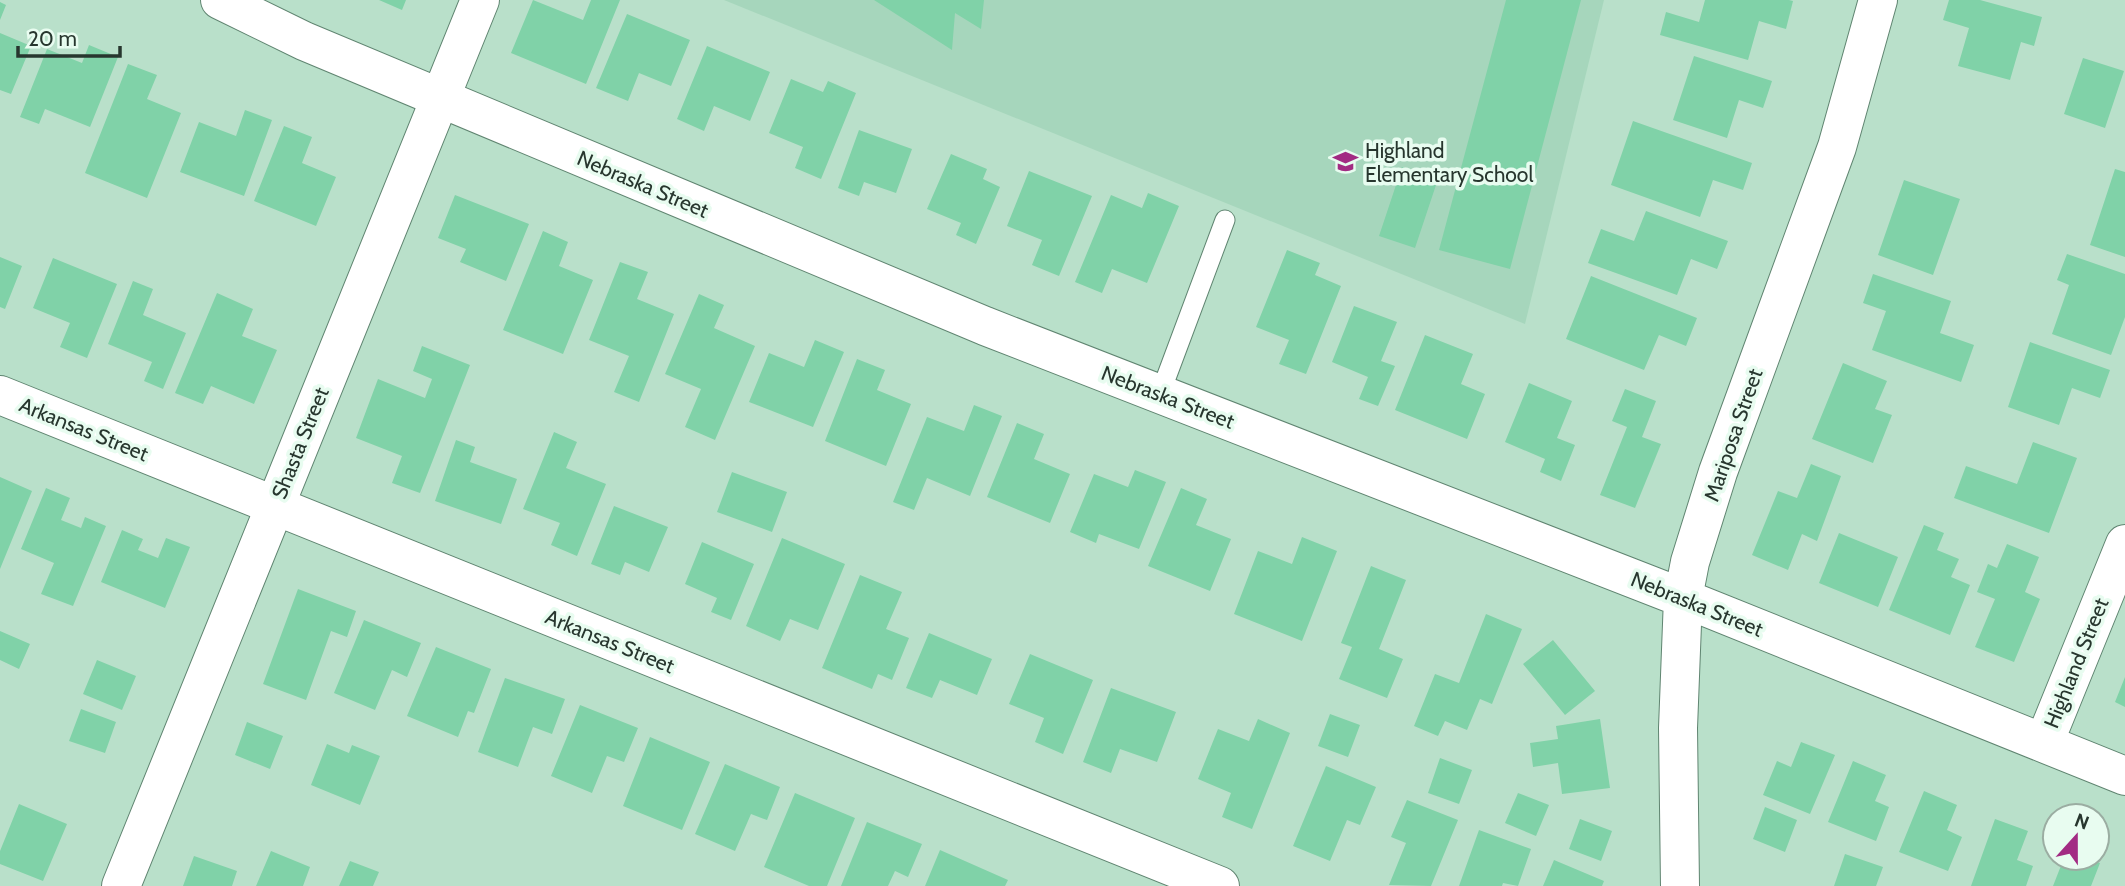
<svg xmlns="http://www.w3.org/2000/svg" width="2125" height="886" font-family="Cabin,sans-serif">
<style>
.built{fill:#a6d6bc}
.building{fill:#80d2a8}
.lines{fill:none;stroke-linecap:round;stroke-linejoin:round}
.service-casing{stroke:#608571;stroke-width:21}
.minor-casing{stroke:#608571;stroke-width:40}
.tertiary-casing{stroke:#608571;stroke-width:40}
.service{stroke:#fff;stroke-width:19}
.minor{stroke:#fff;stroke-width:38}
.tertiary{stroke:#fff;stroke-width:38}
.labels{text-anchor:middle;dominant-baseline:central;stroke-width:7;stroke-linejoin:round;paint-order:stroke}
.poi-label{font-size:21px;fill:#27362e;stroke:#e8fcf0;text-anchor:start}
.street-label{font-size:21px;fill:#27362e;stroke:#e8fcf0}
</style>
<rect width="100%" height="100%" fill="#b9e0ca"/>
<path class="built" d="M724,0H1604L1525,324Z"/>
<path class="building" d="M379,0H406L402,10Z
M533,0L583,20L591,0H620L586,84L511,53Z
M874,0H984L981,29L955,13L952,50Z
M1506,0H1581L1510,269L1439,250Z
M1705,0H1789L1793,1L1786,29L1759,21L1748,60L1660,35L1666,12L1699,22Z
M1949,0H1980L2042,17L2034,46L2021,42L2010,80L1958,66L1969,28L1943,20Z
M0,2L6,5L0,20Z
M627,14L690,40L671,86L639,73L628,101L596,88Z
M0,33L31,46L11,94L0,90Z
M89,45L118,57L90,127L45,109L39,124L20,117L47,49L82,63Z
M707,46L770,72L750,121L714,106L704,131L677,119Z
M1694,56L1772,81L1763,108L1739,100L1727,138L1673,120Z
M2083,58L2124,71L2105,128L2064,114Z
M128,64L157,75L147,99L181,113L147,198L85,173Z
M791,79L823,92L828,81L856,93L821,179L795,168L803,147L769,133Z
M245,110L272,120L244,196L180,172L199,122L236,136Z
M1633,121L1752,163L1743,190L1713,180L1700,217L1611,185Z
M284,126L312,137L302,163L336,177L316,226L254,201Z
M859,130L912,149L896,193L864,182L859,196L838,188Z
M951,154L987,169L983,179L1000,187L976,244L956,235L961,223L927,209Z
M1402,167L1438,179L1415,248L1379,236Z
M2115,169L2125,172V257L2090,245Z
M1029,171L1092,196L1059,276L1032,265L1042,240L1007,226Z
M1904,180L1960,199L1933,275L1878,255Z
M1148,193L1179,206L1147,283L1112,269L1102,293L1075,282L1111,195L1142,208Z
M455,195L529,224L506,281L460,262L466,249L438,238Z
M1646,211L1728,241L1717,269L1691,259L1677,295L1588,263L1601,229L1634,241Z
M543,231L568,242L559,266L593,280L563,354L503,330Z
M1287,250L1320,263L1315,275L1341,286L1306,374L1279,364L1289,340L1256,327Z
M2067,254L2125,274V317L2111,355L2052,334L2069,285L2057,280Z
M0,257L22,266L5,309L0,307Z
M53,258L117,284L87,358L60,347L70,323L33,308Z
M620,262L648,272L637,299L674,314L639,402L614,392L629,356L589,340Z
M1873,274L1951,301L1940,333L1974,345L1961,382L1872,350L1886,311L1863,303Z
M1591,276L1697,318L1686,346L1659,335L1644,370L1566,339Z
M133,281L153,289L143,315L186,333L163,389L144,381L152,362L108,344Z
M217,293L253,309L242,336L277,350L254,404L211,386L203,404L175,393Z
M699,294L724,305L714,328L755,346L715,440L685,427L701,389L665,374Z
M1354,306L1397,322L1381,361L1395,366L1378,406L1359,399L1368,377L1332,362Z
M1425,335L1473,354L1461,384L1485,394L1467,439L1395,410Z
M815,340L844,352L813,427L749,402L769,353L804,367Z
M2030,342L2110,370L2100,398L2072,388L2059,425L2008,407Z
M422,346L470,365L420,493L392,483L402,456L356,438L378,379L425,398L432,379L413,371Z
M857,359L885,370L877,390L911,404L886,466L825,441Z
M1843,363L1887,381L1875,409L1892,415L1873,463L1812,439Z
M1529,383L1572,401L1557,438L1575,445L1561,481L1540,472L1545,459L1505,442Z
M1625,389L1656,401L1642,437L1661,444L1635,508L1600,495L1627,427L1612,421Z
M974,405L1002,416L970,496L927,478L914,510L893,502L927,417L964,431Z
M1017,423L1044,434L1034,459L1070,474L1050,523L987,497Z
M554,432L577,442L566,468L606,484L577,556L551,545L560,523L523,509Z
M456,440L475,447L470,462L517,479L501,524L435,501Z
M2033,442L2077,458L2049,533L1954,498L1966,466L2017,484Z
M1811,464L1841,476L1817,541L1802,534L1788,570L1752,555L1778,491L1797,498Z
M1135,470L1166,482L1139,549L1099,534L1096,543L1070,532L1094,474L1128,487Z
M732,472L787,492L772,532L717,512Z
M0,477L32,491L0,569Z
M46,488L70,498L61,520L81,528L85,517L106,526L73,606L41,594L54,563L21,549Z
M1181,488L1207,499L1196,525L1231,539L1210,591L1148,566Z
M614,506L668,527L649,572L625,562L620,575L591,564Z
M1924,525L1944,533L1937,550L1959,559L1951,577L1970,585L1950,635L1889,610Z
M122,530L143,539L138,550L158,558L166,538L190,547L165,608L101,582Z
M1839,533L1898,557L1878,607L1819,583Z
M1302,537L1337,551L1302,641L1234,614L1258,551L1292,564Z
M782,538L845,564L818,630L790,619L780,641L746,626Z
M702,542L754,564L731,620L711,612L717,598L685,584Z
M2007,544L2039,557L2025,592L2040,599L2014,662L1975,647L1995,599L1977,592L1988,564L1997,568Z
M1371,566L1406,580L1379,649L1403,659L1387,698L1339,679L1352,647L1341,643Z
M860,575L902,592L886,629L909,638L892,680L878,674L872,689L822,668Z
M298,589L356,611L347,637L331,631L306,700L263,684Z
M1486,614L1522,629L1492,704L1480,699L1467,730L1445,721L1438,736L1414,726L1435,674L1459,683Z
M364,620L421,643L407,677L392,670L375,710L334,693Z
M0,631L30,644L19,669L0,660Z
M929,633L992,659L977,695L940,680L932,698L906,688Z
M1553,640L1595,691L1565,715L1523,664Z
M436,647L491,669L474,713L468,711L458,737L407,716Z
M1030,654L1093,680L1063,754L1035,742L1044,718L1009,704Z
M97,660L136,676L122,710L83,694Z
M2125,677V707L2115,702Z
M505,678L565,699L552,734L533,727L518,767L478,752Z
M1111,688L1176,712L1157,762L1120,749L1111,773L1083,762Z
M580,705L638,728L624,762L607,756L592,793L551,776Z
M81,709L116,722L105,753L69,741Z
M1330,714L1360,725L1348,757L1318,746Z
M1258,719L1290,733L1252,829L1222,817L1231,793L1198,779L1218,729L1249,741Z
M1600,719L1610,788L1562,794L1558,763L1533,767L1530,743L1558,739L1556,726Z
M247,722L283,736L270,769L235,755Z
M650,737L710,762L682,830L623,806Z
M1801,742L1835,755L1810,814L1763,795L1777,761L1791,767Z
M327,744L349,753L352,745L380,756L360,805L311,785Z
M1440,758L1472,770L1459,804L1428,793Z
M1853,761L1886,775L1875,801L1889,807L1876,841L1828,822Z
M725,764L780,787L767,820L751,814L735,851L695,834Z
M1326,766L1376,787L1360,825L1347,820L1330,861L1293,846Z
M1924,791L1957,805L1947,830L1962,837L1948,871L1899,852Z
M795,793L855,818L827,886H809L764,867Z
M1518,793L1549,805L1536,836L1505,823Z
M1407,800L1458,820L1431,886L1389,885L1406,843L1391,837Z
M19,804L67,824L43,881L0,864V851Z
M1765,807L1797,820L1785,852L1753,839Z
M1580,819L1612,831L1601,861L1569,849Z
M1995,819L2028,831L2017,860L2033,866L2026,886H1971Z
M867,822L922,844L908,877L895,871L888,886H841Z
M1479,830L1531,849L1518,886L1503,883L1502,886H1459Z
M940,850L1008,880L1005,886H925Z
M271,851L310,867L303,886H256Z
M1845,854L1883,867L1876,886H1834Z
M194,856L237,871L232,886H183Z
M2064,858H2088L2100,863L2091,886H2053Z
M1554,860L1604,881L1602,886H1543Z
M350,861L379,872L373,886H339Z"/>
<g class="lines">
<defs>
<path id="service" d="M1160,394L1225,220"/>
<path id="minor" d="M0,395L1220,886
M1683,598L2125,776
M2044,743L2125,544
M121,886L480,0"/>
<path id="tertiary" d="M220,0L304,41L985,326L1683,598
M1680,886L1678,728L1683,598L1690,562L1718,472L1837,147L1878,0"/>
</defs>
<use href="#service" class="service-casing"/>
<use href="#minor" class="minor-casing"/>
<use href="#tertiary" class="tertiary-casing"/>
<use href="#service" class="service"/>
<use href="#minor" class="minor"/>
<use href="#tertiary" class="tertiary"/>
</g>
<defs>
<symbol id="school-bare" viewBox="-9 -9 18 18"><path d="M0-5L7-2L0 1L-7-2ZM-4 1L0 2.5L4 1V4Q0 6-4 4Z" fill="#a22b83" stroke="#e8fcf0" stroke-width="2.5" paint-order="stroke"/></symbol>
</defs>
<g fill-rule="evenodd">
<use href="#school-bare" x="1328" y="144" width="35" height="35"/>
</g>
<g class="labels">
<g class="poi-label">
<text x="1365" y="150">Highland<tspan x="1365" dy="24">Elementary School</tspan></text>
</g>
<g class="street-label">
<text transform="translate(643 184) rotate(23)">Nebraska Street</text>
<text transform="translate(1168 397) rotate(21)">Nebraska Street</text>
<text transform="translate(84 429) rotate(22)">Arkansas Street</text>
<text transform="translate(1733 435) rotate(-71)">Mariposa Street</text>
<text transform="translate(300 443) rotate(-68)">Shasta Street</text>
<text transform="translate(1697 604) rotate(22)">Nebraska Street</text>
<text transform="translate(610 641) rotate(22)">Arkansas Street</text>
<text transform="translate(2076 663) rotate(-68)">Highland Street</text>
</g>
</g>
<g transform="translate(2076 837) rotate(21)"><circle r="33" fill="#e8fcf0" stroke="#9bada2" stroke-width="2"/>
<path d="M0-5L12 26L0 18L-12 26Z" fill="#a22b83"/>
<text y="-10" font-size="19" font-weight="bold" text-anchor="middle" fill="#27362e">N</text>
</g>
<path d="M18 46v10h102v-10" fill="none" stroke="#27362e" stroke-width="3.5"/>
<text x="28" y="46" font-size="21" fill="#27362e" stroke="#e8fcf0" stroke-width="5" paint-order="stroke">20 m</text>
</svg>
